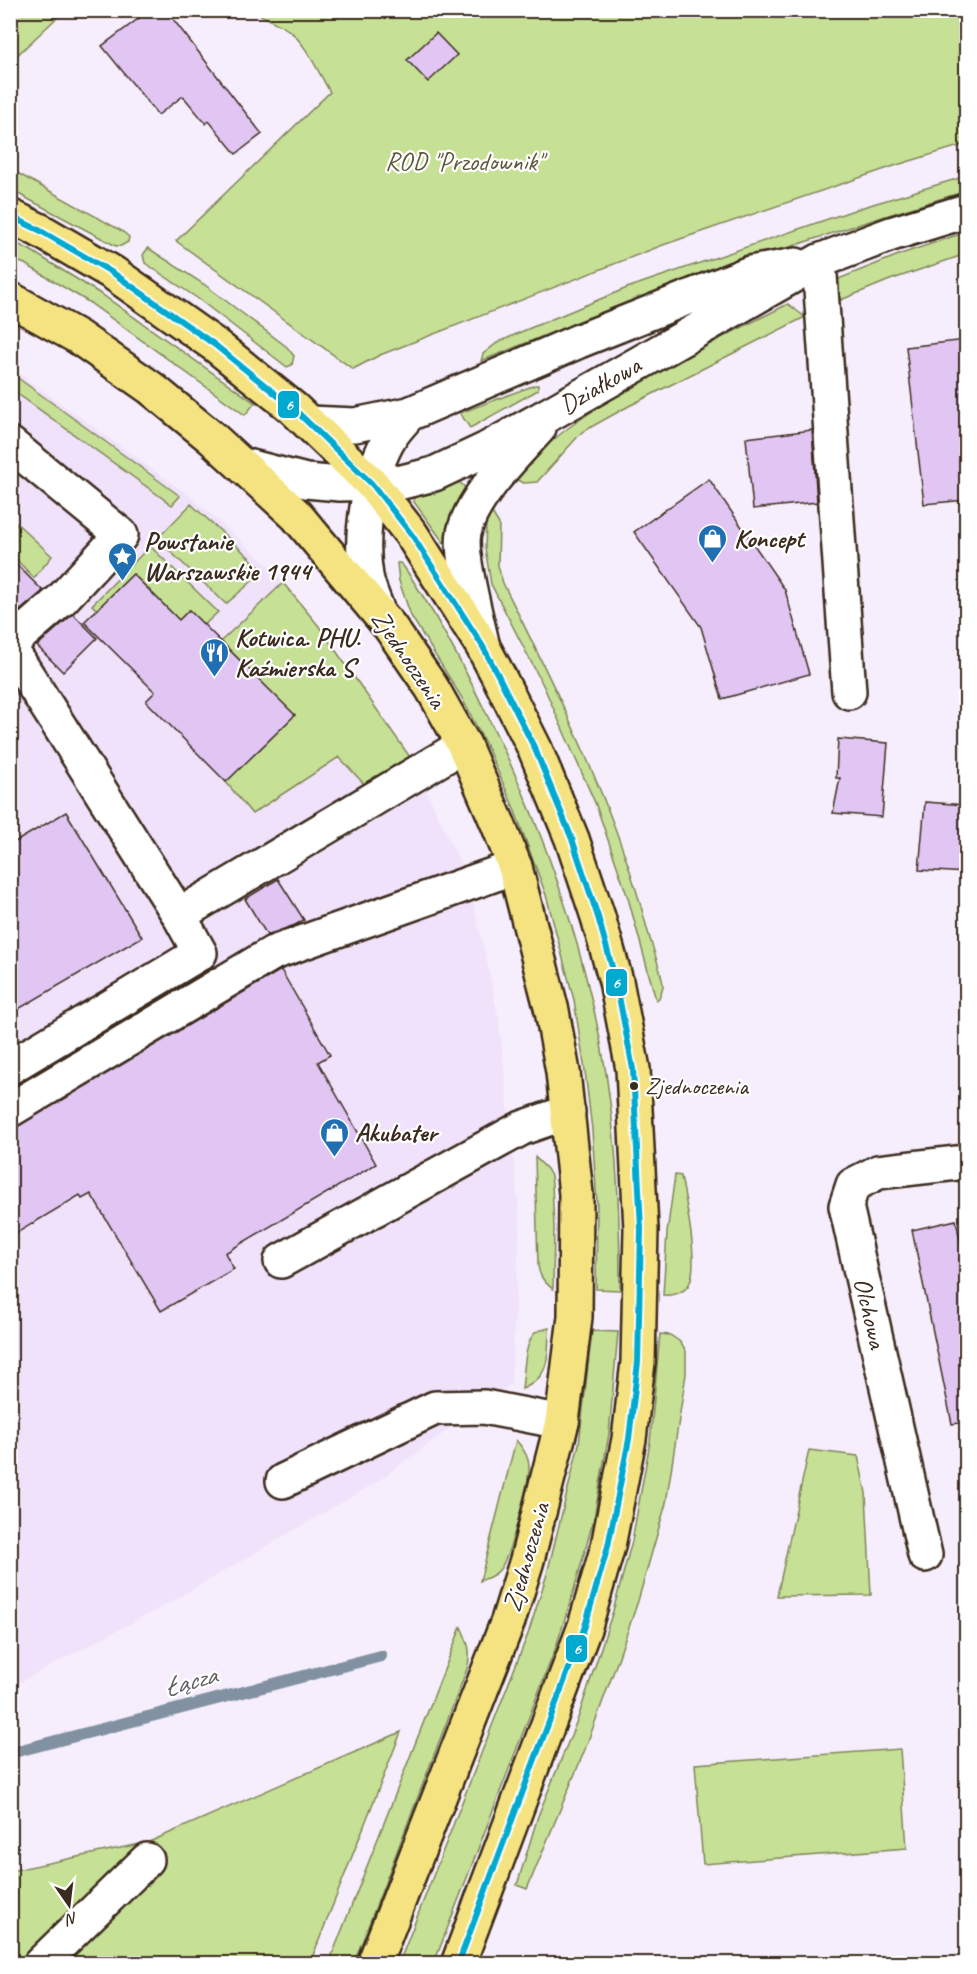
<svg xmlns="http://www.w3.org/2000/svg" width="977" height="1974" font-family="Caveat,sans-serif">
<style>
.built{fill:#f0e2fa}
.green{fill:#c6e096;stroke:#80855a;stroke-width:1.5}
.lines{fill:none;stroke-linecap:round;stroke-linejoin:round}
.stream{stroke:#8191a1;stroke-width:12}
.building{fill:#e1c6f4;stroke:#3b2a1e;stroke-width:1.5}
.minor-casing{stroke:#3b2a1e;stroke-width:38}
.major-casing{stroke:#3b2a1e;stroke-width:38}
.minor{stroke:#fff;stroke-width:33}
.major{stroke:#f5e382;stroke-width:33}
.bus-1-casing{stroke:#fff;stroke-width:10}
.bus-1{stroke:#00a9ce;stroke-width:6}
.bus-dot{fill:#3b2a1e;stroke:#fff;stroke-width:2}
.labels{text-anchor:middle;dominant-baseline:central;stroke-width:4.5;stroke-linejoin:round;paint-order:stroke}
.bus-label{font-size:24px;fill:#3b2a1e;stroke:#fff;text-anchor:start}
.park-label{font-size:26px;fill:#5e583c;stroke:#fff}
.street-label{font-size:26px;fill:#3b2a1e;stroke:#fff}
.poi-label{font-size:26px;font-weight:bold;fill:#3b2a1e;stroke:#fff;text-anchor:start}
.water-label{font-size:27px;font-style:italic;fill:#5e5d60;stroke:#fff}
.line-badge{stroke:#fff;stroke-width:2}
.badge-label{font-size:16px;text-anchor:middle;font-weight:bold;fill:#fff}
</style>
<rect width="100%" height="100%" fill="#f6eefc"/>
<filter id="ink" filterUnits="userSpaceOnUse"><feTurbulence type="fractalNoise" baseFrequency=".0167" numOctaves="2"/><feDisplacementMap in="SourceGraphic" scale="12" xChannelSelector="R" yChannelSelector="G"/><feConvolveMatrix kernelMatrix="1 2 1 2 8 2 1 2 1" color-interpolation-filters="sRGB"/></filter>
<g filter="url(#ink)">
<path class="built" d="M10,367L191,497L269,566L318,625L412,760L466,876L486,957L499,1021L520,1221L511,1384L375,1483L167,1604L20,1682L11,1683Z"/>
<path class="green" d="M11,10H64V11L11,61Z
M255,11H966V144L897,165L663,245L380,355L353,369L176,241L330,92C320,75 304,40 288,30C277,22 265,19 255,11Z
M10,169L122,231L129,237L128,242L121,246H116L11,190Z
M966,176V191C842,229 717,269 595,316C557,330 519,346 481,361L483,354L497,343L523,331L627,288L860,208Z
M966,232V254L890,280L831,304L836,280L901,254Z
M11,241L30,250L104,296L255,403L245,415L90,303L25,264L11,259Z
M148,248L205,285L287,347L294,356L292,365L287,367L197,298L145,263L143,255Z
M788,304L805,317L627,407L582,432L537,482L524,483L512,478C532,459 552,439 575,423C641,376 716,341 788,304Z
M11,373L180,496L172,505L11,389Z
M535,385H538V390L470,428L460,413Z
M459,482L465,487L457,504L447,542L444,543L414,502V499L417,496Z
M191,504L264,571L226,604L157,539Z
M491,511L499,524L498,566L503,583C559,696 617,810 648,932C651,943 663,977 663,985C663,989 660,995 659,998L656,1000L628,898L596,805L544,687L491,584L485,548L486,524Z
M10,517L52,556L34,578L11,554Z
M150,546L218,612L204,625L189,610L179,620L133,574L97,610L92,605Z
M397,563H400L404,567C437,615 463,665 488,717C534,809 570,906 593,1006C615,1099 620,1195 620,1290L596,1289L597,1203L592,1130L585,1071L574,1000L546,895L513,806L488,749L462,698L411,616L399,581Z
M283,583L318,625L412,760L365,785L339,757L252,814L226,782L294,715L221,641Z
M535,1157L547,1169L551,1176L552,1184L554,1227L553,1289C544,1282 539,1276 538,1265Z
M675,1175L681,1176C685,1199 701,1267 688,1286C683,1293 672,1296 663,1295L667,1233Z
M549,1328C548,1355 551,1377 522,1389C524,1375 524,1341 536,1332C539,1330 545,1329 549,1328Z
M592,1331L618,1332L609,1434L594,1518L574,1590L556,1647L434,1963H399L528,1634L547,1574L579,1444Z
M660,1334L670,1335L679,1341L686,1351V1374L666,1503L638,1601L615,1668L584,1752L527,1889L517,1885L538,1816L578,1718L613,1611L632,1541L650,1442Z
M516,1440C523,1448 530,1458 529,1469C528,1487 510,1556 500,1569C495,1576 487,1578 480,1581Z
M809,1450L858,1456L866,1493L871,1595L777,1596Z
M461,1627C468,1642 472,1652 467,1669L363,1940L353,1963H329Z
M401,1732L310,1963L67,1964L53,1951L41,1963H11L10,1871L149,1842Z
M900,1749L907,1848L703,1864L695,1764Z"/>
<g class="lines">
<path class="stream" d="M10,1753L381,1656"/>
</g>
<path class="building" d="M150,10H166L262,134L236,154L209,121L206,124L183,96L158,115L102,46Z
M436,33L457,55L428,82L407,60Z
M966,340V500L924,504L906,347Z
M812,430L817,502L753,509L746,438Z
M709,479L785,590L809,674L722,699L701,627L634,532Z
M10,558L43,591L10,619Z
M133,574L179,620L189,610L295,715L226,782L146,701L155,692L84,622Z
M73,614L97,638L63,672L37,646Z
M838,739L888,743L882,817L833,813L840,778H836Z
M925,802L966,805V873L919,870Z
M66,812L142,937L10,1014V845Z
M278,879L304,920L295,925L267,935L245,899Z
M281,970L330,1055L318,1062L376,1164L225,1253L234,1269L161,1311L91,1194L82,1199L80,1195L10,1237V1131Z
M956,1220L963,1254H966V1422L952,1424L912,1230Z"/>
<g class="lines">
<defs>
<path id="minor" d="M819,261L849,692
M309,423L355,425L409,414L579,341L750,273L796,265
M10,444L121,535L62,599L10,644
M243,465L306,481L340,484L402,482L434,474L485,450L555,411L819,261L891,234L966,211
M378,612C374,600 368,588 366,576C359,535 369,471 391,436C396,428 403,421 409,414
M482,643C477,619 459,555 464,533C471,498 515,455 539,428
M10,648L179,915
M10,1067L200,953L179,915L464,745
M10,1110L273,953L515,867
M281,1261L522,1128L568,1112
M283,1481L435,1408L484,1407L562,1422
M925,1555L846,1206L853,1185L878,1172L966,1162
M40,1964L147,1860"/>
<path id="major" d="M10,216L39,230L113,273L215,345L293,408L372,484L412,535L482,645L498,675L535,749L572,839L598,917L616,981L633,1069L641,1229L638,1362L629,1439L608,1546L585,1626L458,1964
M10,299L78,337L151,388L212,438L296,515L390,627L432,688L464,745L498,824L515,867L552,1011L563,1072L576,1194L575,1317L562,1422L527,1560L508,1621L374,1964"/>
</defs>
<use href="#minor" class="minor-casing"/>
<use href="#major" class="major-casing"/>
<use href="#minor" class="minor"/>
<use href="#major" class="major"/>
<defs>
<path id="bus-1" d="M10,216L39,230L113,273L215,345L293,408L372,484L412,535L482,645L498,675L535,749L572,839L598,917L616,981L633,1069L641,1229L638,1362L629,1439L608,1546L585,1626L458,1964"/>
</defs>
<use href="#bus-1" class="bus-1-casing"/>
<use href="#bus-1" class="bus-1"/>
</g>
</g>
<defs>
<symbol id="shop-pin" viewBox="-11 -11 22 30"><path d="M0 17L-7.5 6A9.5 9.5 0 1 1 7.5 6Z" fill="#1f6fb2" stroke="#fff"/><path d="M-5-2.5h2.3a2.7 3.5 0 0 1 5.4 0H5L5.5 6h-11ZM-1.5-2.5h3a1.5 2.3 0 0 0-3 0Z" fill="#fff"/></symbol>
<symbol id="sight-pin" viewBox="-11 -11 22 30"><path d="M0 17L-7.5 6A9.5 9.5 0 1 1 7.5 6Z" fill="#1f6fb2" stroke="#fff"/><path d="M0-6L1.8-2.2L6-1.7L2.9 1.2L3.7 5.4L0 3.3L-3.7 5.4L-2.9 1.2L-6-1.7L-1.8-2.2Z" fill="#fff"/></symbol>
<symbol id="restaurant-pin" viewBox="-11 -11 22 30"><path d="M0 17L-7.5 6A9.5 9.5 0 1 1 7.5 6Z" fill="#1f6fb2" stroke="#fff"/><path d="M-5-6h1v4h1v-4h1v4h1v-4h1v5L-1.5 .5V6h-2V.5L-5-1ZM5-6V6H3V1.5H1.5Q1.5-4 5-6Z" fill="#fff"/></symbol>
</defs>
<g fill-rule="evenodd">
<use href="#shop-pin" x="696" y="522" width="33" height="45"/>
<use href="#sight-pin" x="106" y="540" width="33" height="45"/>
<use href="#restaurant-pin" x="198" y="636" width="33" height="45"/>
<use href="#shop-pin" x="318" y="1116" width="33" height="45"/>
</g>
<circle class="bus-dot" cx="634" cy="1086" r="5"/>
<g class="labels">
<g class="bus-label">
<text x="645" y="1086">Zjednoczenia</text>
</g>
<g class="park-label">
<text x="464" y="161">ROD "Przodownik"</text>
</g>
<g class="street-label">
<text transform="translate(600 385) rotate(-30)">Działkowa</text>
<text transform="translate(409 659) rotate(56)">Zjednoczenia</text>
<text transform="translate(870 1313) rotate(77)">Olchowa</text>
<text transform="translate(526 1557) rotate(-74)">Zjednoczenia</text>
</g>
<g class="poi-label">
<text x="734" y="538">Koncept</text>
<text x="144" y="541">Powstanie<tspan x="144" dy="30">Warszawskie 1944</tspan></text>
<text x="235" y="637">Kotwica. PHU.<tspan x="235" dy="30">Kaźmierska S</tspan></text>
<text x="355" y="1132">Akubater</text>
</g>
<g class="water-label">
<text transform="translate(190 1681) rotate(-15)">Łącza</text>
</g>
</g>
<g class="line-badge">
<rect x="277" y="390" width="23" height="29" rx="6" fill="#00a9ce"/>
<rect x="605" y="968" width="23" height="29" rx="6" fill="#00a9ce"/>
<rect x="565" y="1634" width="23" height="29" rx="6" fill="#00a9ce"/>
</g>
<g class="badge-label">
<text x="289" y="410">6</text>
<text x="616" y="988">6</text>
<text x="577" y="1654">6</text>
</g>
<rect width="977" height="1974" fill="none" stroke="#fff" stroke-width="36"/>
<rect x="18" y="18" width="941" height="1938" fill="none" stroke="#3b2a1e" stroke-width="2" filter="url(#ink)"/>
<g transform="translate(69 1905) rotate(166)" stroke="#ffffff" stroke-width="4.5" paint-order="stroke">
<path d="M0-4.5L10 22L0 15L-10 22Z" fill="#3b2a1e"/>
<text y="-9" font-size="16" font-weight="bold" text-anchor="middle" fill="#3b2a1e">N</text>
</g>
</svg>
